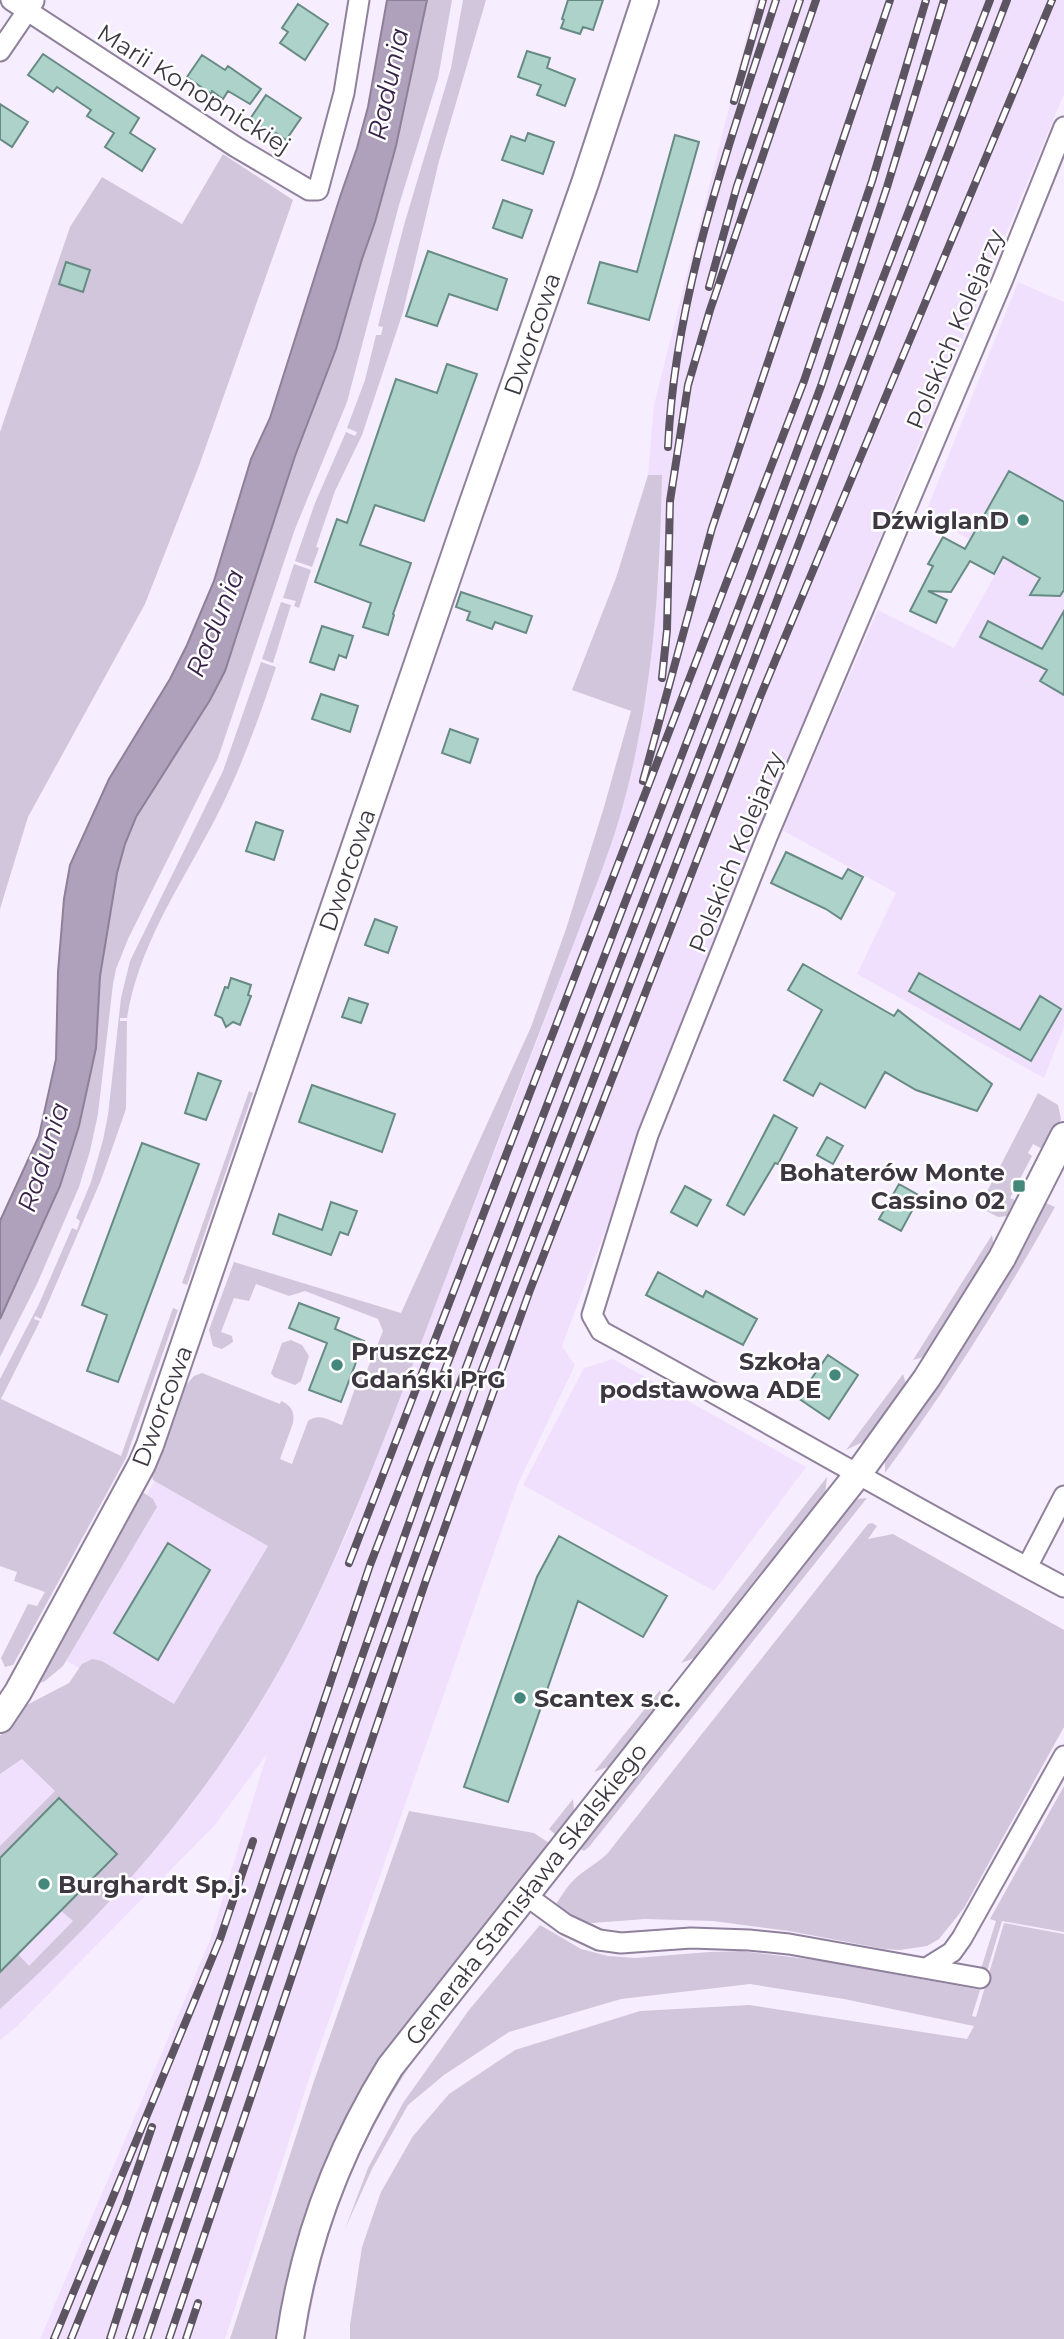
<svg xmlns="http://www.w3.org/2000/svg" width="1064" height="2339" font-family="Montserrat,sans-serif">
<style>
.built{fill:#f0e0fd}
.green{fill:#d2c6dc}
.water{fill:#afa0bc;stroke:#8d8097;stroke-width:2}
.building{fill:#acd2c9;stroke:#678b84;stroke-width:2}
.lines{fill:none;stroke-linecap:round;stroke-linejoin:round}
.street-casing{stroke:#8f819c;stroke-width:23}
.secondary-casing{stroke:#8f819c;stroke-width:30}
.street{stroke:#fff;stroke-width:19}
.secondary{stroke:#fff;stroke-width:26}
.rail-casing{stroke:#5c5561;stroke-width:8}
.rail{stroke:#fff;stroke-width:5;stroke-dasharray:16;stroke-linecap:butt}
.poi-dot{fill:#44887c;stroke:#fff;stroke-width:2.5}
.labels{text-anchor:middle;dominant-baseline:central;stroke-width:5;stroke-linejoin:round;paint-order:stroke}
.street-label{font-size:24px;fill:#3d3742;stroke:#fff}
.poi-label{font-size:24px;font-weight:bold;fill:#3d3742;stroke:#fff;text-anchor:end}
.water-label{font-size:26px;font-style:italic;fill:#382249;stroke:#fff}
</style>
<rect width="100%" height="100%" fill="#f6edff"/>
<path class="built" d="M756,0H1064V94L828,663L689,1007L562,1346L575,1365L518,1484L315,2060L225,2339H40L210,1940L267,1754L214,1826L15,2028L0,2040V1757L128,1697L55,1654L161,1470L290,1531L225,1757L273,1681L311,1611L348,1531L513,1104L609,850L625,797L647,692L660,566L662,476L648,475L654,405Z
M1018,282L1064,302V1027L1044,1078L857,974L896,893L782,830L878,610L954,648L1004,559L925,514Z
M613,1359L806,1467L714,1591L523,1485L584,1368Z"/>
<path class="green" d="M427,0H452L438,78L399,205L347,402L295,529L218,758L128,939L116,969L113,984L98,1114L90,1151L79,1187L37,1284L0,1357V1319L60,1186L79,1126L96,1048L100,976L117,873L125,844L136,817L210,700L236,641L295,456L336,349L362,259L375,222L396,146Z
M463,0H486L439,161L403,312L362,435L335,491L316,547L319,548L312,567L295,561L315,503L346,432L355,436L357,432L347,428L365,380L376,335H381L383,327L378,326L404,225L451,68Z
M223,154L293,200L199,466L145,604L28,817L0,909V432L70,227L102,177L182,224Z
M648,475H662C660,584 653,692 625,798C613,845 594,890 577,935C548,1010 519,1085 491,1159C457,1248 424,1336 390,1424C355,1512 321,1599 273,1681C201,1806 107,1913 0,2009V1972L18,1954L29,1966L73,1921L0,1858V1846L55,1791L22,1759L0,1774V1736L21,1708L69,1683L82,1664L92,1659L102,1661L174,1704L268,1546L153,1480L150,1470L181,1387H184L194,1376L202,1373L280,1404L281,1401C291,1405 295,1412 293,1423L280,1459L292,1464L308,1421C319,1412 331,1421 342,1425L359,1377L365,1375L383,1331L378,1319L305,1291L289,1296L256,1284L249,1301L234,1298L221,1332L232,1336L233,1342L222,1349L213,1346L209,1330L234,1262L401,1313L531,1027L566,929L604,807L631,711L572,690L616,578Z
M294,564L311,570L299,608L294,606L296,601L283,598Z
M281,602L291,605L273,663L262,659Z
M261,662L276,667C258,721 238,777 211,827C178,889 138,948 127,1018H120V1021H127L126,1109L101,1180L41,1319L35,1316L34,1319L40,1321L1,1399L121,1456L173,1308L178,1310L126,1458L13,1665L5,1667L1,1658L28,1604L37,1606L45,1592L14,1581L17,1572L0,1566V1379L39,1304L72,1228L77,1230L80,1221L76,1218L91,1182L103,1140L108,1115L121,998L130,961L223,771Z
M249,1091L253,1093L187,1285L182,1283Z
M1038,1093L1058,1105L1061,1119L1046,1151L1033,1144L1028,1153L1032,1156L1010,1198L1020,1202L1008,1216L998,1217L979,1207Z
M1046,1203L1055,1207C1004,1299 948,1387 885,1473V1457L1017,1254Z
M992,1235L994,1247L927,1356L913,1360Z
M291,1340L302,1345L309,1356L301,1381L295,1385L274,1377L271,1373L282,1343Z
M903,1374L906,1384L903,1390L869,1439L846,1450Z
M827,1477L825,1496L697,1657L681,1663Z
M141,1491L153,1499L157,1507L63,1666L45,1681L32,1686Z
M867,1498L589,1847L584,1851L577,1847L847,1505L858,1499Z
M872,1523L877,1526L868,1539L893,1534L1064,1630V1727L964,1908L939,1939L927,1946L900,1950L884,1949L789,1931L713,1921L645,1919L592,1923L579,1921L556,1904C560,1898 565,1890 570,1884C580,1872 595,1865 607,1854L868,1524Z
M660,1690L662,1697L659,1705L613,1765L594,1772Z
M1064,1786V1932L1002,1921L987,1971L981,1969L996,1921L990,1919Z
M573,1799L574,1812L556,1835L549,1829Z
M409,1811L534,1833L549,1843L392,2043L353,2106L310,2203L295,2251L278,2339H230L314,2081Z
M1004,1923L1064,1934V2339H350V2325L362,2247L381,2192L413,2136L449,2094L515,2050L640,2011L749,2005L967,2039L974,2026L844,1999L750,1984L621,1999L509,2032L444,2075L408,2105L372,2169L345,2229L368,2168L403,2103L469,2010L540,1925L581,1949L608,1956L635,1958L709,1952L741,1951L825,1961L980,1990L972,2016L976,2017Z
M439,2024C363,2128 327,2212 305,2339H301L320,2247L365,2134L408,2062Z"/>
<path class="water" d="M387,0H427L396,146L375,222L362,259L336,349L295,456L225,671L210,700L136,817L125,844L117,873L100,976L96,1048L79,1126L60,1186L0,1319V1221L39,1136L56,1059L58,972L64,899L70,865L109,779L170,679L187,645L214,581L251,459L270,418L340,197L357,148L368,107Z"/>
<path class="building" d="M568,0H603L593,30L583,27L580,34L561,28L564,20L562,19Z
M298,4L328,24L305,60L280,43L288,32L282,28Z
M527,51L550,58L547,68L575,79L565,106L537,95L541,85L518,77Z
M43,54L139,118L130,133L155,149L142,171L105,147L114,133L87,116L91,110L57,87L53,92L28,75Z
M202,55L225,70L228,66L261,89L250,104L228,91L223,99L212,91L211,94L187,77Z
M266,95L301,118L286,140L276,133L274,136L250,119Z
M0,104L28,122L12,147L0,139Z
M528,133L554,142L543,174L502,160L511,136L525,141Z
M675,135L699,142L649,320L588,303L600,262L637,272Z
M503,200L532,210L522,238L493,228Z
M428,251L507,279L497,310L449,294L437,326L406,316Z
M66,262L90,270L83,292L59,284Z
M447,364L477,374L424,521L375,505L360,545L411,563L393,614L394,615L388,635L363,627L371,603L315,582L337,519L347,523L396,379L437,393Z
M1009,471L1064,502V590L1060,596L1030,595L1040,578L1003,557L994,574L970,561L951,592L928,591L947,600L936,623L910,611L933,566L928,564L943,537L965,549Z
M461,592L532,616L526,633L495,622L492,629L467,620L470,612L456,607Z
M1064,611V695L1040,681L1047,670L980,637L988,621L1042,649Z
M322,626L353,636L346,658L339,655L334,670L310,662Z
M321,694L358,706L350,732L312,719Z
M450,729L478,739L470,763L442,753Z
M256,822L283,831L274,860L246,851Z
M786,852L842,879L848,869L863,877L841,919L826,909L771,883Z
M375,919L397,927L388,953L365,945Z
M803,964L894,1016L898,1010L992,1084L977,1111L916,1090L885,1072L865,1108L820,1083L813,1096L784,1080L822,1010L788,990Z
M919,973L1020,1030L1040,996L1061,1009L1031,1061L909,991Z
M231,978L251,985L248,995L251,996L240,1025L233,1022L226,1027L222,1018L215,1015L225,987L228,988Z
M349,998L368,1004L361,1023L342,1017Z
M198,1073L221,1081L206,1120L185,1113Z
M312,1085L395,1114L382,1152L299,1122Z
M774,1115L797,1128L778,1164L775,1163L744,1215L727,1205Z
M827,1137L843,1146L833,1164L817,1155Z
M142,1143L199,1164L118,1382L87,1371L107,1315L82,1305Z
M899,1184L920,1196L901,1231L879,1219Z
M685,1186L711,1200L697,1226L671,1212Z
M331,1202L357,1211L348,1235L340,1232L331,1255L273,1234L279,1214L322,1230Z
M658,1272L703,1297L706,1291L757,1319L743,1345L646,1295Z
M299,1303L339,1318L335,1329L364,1341L341,1402L309,1390L327,1343L289,1328Z
M828,1355L858,1375L829,1419L798,1398Z
M559,1536L667,1596L643,1637L578,1601L508,1802L464,1787L537,1577Z
M168,1543L210,1570L158,1660L114,1633Z
M59,1798L117,1854L0,1972V1858Z"/>
<g class="lines">
<defs>
<path id="street" d="M11,0L236,147L309,190H318L344,93L359,0
M0,51L34,1
M1064,127L1003,279L767,837L648,1135L592,1315L601,1331C756,1415 908,1505 1064,1587
M1027,1567L1064,1496
M524,1894L565,1924L599,1940L621,1943L691,1938L749,1940L789,1944L980,1978
M928,1967L952,1952L962,1938L1064,1756"/>
<path id="secondary" d="M0,1719L18,1692L142,1464L150,1445L469,514L585,183L645,0
M290,2339C304,2241 338,2151 390,2067L858,1474L927,1378L1002,1258L1064,1136"/>
</defs>
<use href="#street" class="street-casing"/>
<use href="#secondary" class="secondary-casing"/>
<use href="#street" class="street"/>
<use href="#secondary" class="secondary"/>
<defs>
<path id="rail" d="M734,101L763,0
M709,287L737,186L800,0
M668,447C675,293 729,145 776,0
M662,678L667,630L670,501L688,385L710,310L816,0
M643,781L712,528L890,0
M349,1563L804,381L872,181L926,0
M54,2339L220,1939L253,1841
M71,2339L126,2203L152,2127
M110,2339L142,2239L370,1565L748,583L821,386L887,187L944,0
M129,2339L327,1756L428,1469L536,1180L990,0
M147,2339L356,1722L477,1383L1007,0
M169,2339L426,1580L530,1290L760,697L1052,0
M186,2339L198,2303"/>
</defs>
<use href="#rail" class="rail-casing"/>
<use href="#rail" class="rail"/>
</g>
<g class="poi-dot">
<circle cx="1023" cy="520" r="7"/>
<rect x="1012" y="1179" width="14" height="14" rx="3.5"/>
<circle cx="337" cy="1365" r="7"/>
<circle cx="835" cy="1375" r="7"/>
<circle cx="520" cy="1698" r="7"/>
<circle cx="44" cy="1884" r="7"/>
</g>
<g class="labels">
<g class="street-label">
<text transform="translate(194 89) rotate(32)">Marii Konopnickiej</text>
<text transform="translate(955 329) rotate(-67)">Polskich Kolejarzy</text>
<text transform="translate(532 334) rotate(-71)">Dworcowa</text>
<text transform="translate(736 852) rotate(-68)">Polskich Kolejarzy</text>
<text transform="translate(347 870) rotate(-71)">Dworcowa</text>
<text transform="translate(162 1406) rotate(-69)">Dworcowa</text>
<text transform="translate(526 1894) rotate(-52)">Generała Stanisława Skalskiego</text>
</g>
<g class="poi-label">
<text x="1009" y="520">DźwiglanD</text>
<text x="1005" y="1172">Bohaterów Monte<tspan x="1005" dy="28">Cassino 02</tspan></text>
<text x="351" y="1351" text-anchor="start">Pruszcz<tspan x="351" dy="28">Gdański PrG</tspan></text>
<text x="821" y="1361">Szkoła<tspan x="821" dy="28">podstawowa ADE</tspan></text>
<text x="534" y="1698" text-anchor="start">Scantex s.c.</text>
<text x="58" y="1884" text-anchor="start">Burghardt Sp.j.</text>
</g>
<g class="water-label">
<text transform="translate(388 84) rotate(-78)">Radunia</text>
<text transform="translate(215 623) rotate(-68)">Radunia</text>
<text transform="translate(43 1157) rotate(-72)">Radunia</text>
</g>
</g>
</svg>
